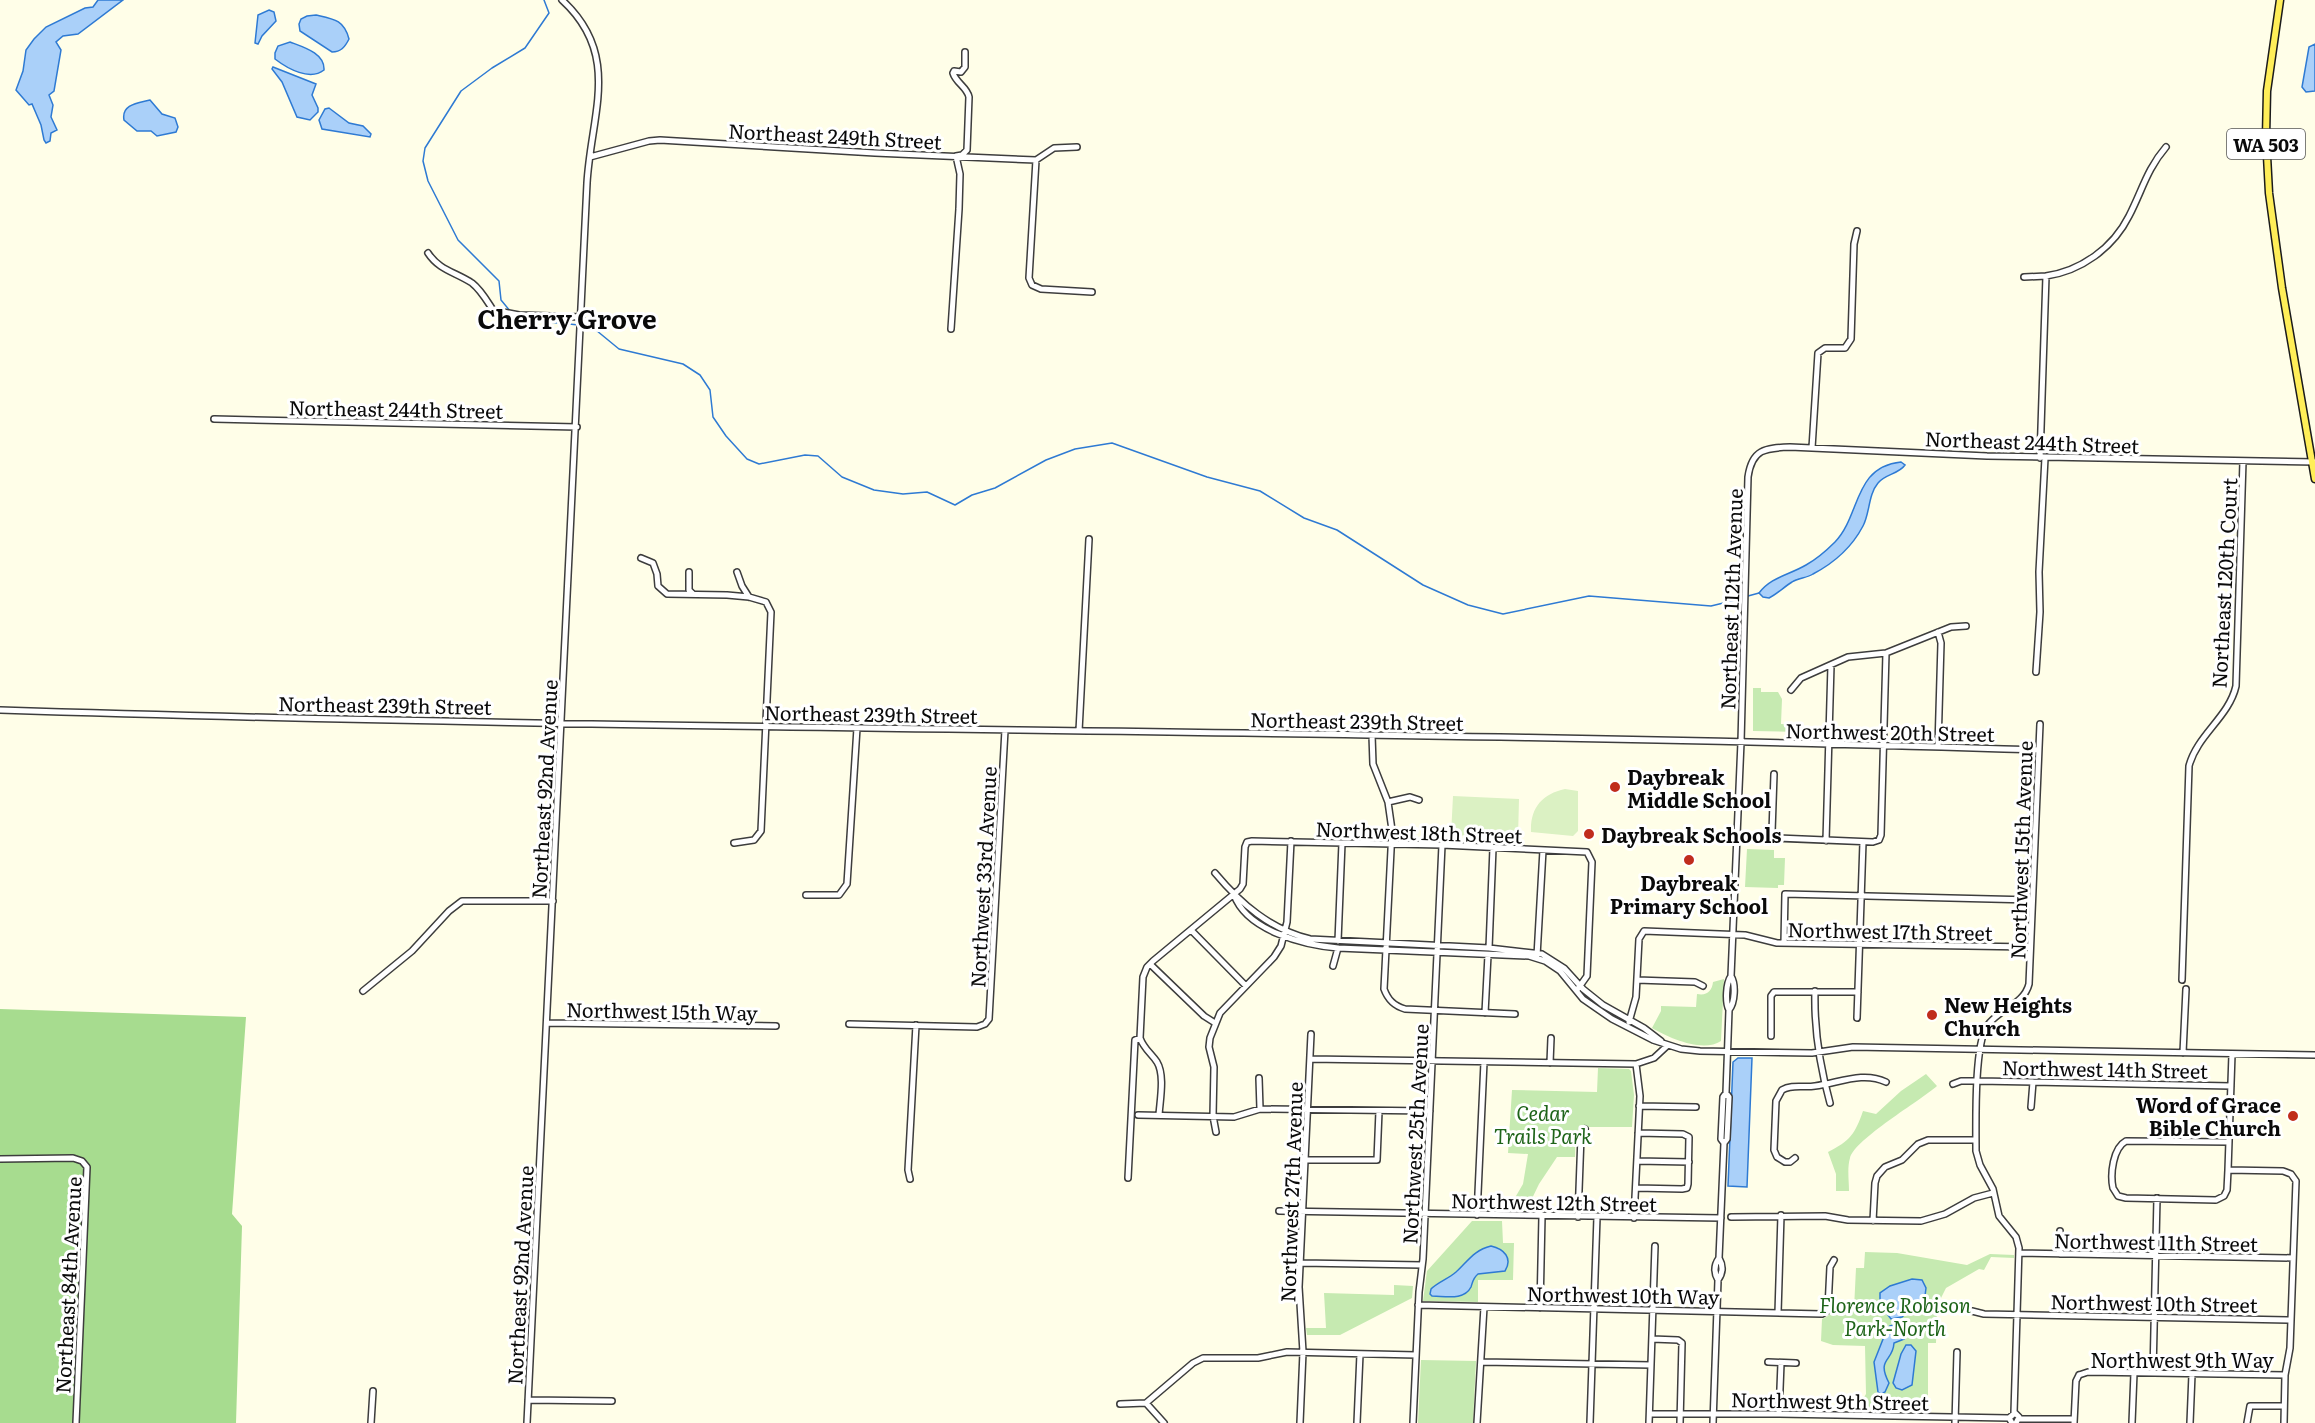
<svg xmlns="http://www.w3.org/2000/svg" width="2315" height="1423" font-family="Literata,serif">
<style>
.green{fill:#c6eab1}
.forest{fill:#a7dc8f}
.pitch{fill:#dbf1c3}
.water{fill:#aad0f9;stroke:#2e7ad3;stroke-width:1.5}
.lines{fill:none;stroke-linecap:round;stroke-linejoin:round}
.stream{stroke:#2e7ad3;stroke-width:1.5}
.minor-casing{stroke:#3d3d3d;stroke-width:8}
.major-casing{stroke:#1b1b1b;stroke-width:9}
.minor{stroke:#fff;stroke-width:5}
.major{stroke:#ffee58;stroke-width:6}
.poi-dot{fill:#c02c1d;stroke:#fff;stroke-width:2}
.labels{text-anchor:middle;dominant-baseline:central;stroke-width:6;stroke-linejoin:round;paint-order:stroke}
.shield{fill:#fff;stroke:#545454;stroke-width:1.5}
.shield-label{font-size:18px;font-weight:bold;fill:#0a0a0a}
.street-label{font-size:20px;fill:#0a0a0a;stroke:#fff}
.poi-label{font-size:20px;font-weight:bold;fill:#0a0a0a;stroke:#fff;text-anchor:start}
.park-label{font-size:20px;font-style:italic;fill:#1e6419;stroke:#fff}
.district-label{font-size:26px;font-weight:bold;fill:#0a0a0a;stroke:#fff}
</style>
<rect width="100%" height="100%" fill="#fffee8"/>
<path class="green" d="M1753,688H1761V692H1778L1782,699L1781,724L1801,725V732L1753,731Z
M1747,849L1774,850V858H1785L1784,885H1778V888L1745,887Z
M1724,979L1721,1041C1703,1053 1669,1038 1652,1028L1661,1011V1006L1696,1007L1697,994C1707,996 1712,991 1713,982Z
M1598,1068L1629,1069L1631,1071L1634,1095L1632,1127H1584C1573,1131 1576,1147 1575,1157H1557L1539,1184L1526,1211H1515L1516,1196L1523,1184L1528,1154L1508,1153L1512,1090L1597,1092Z
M1926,1074L1937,1086C1920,1101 1855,1139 1850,1158C1847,1168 1849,1181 1849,1191H1836V1174L1828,1152C1850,1141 1855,1134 1863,1111L1876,1114L1901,1091Z
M1472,1221H1502L1503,1243H1514L1513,1280H1478V1302L1423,1301L1427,1271Z
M1865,1252L1897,1253L1967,1265L1990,1254L2014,1255V1258L1991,1257L1984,1270L1979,1269L1946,1288L1937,1306L1936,1343H1928V1411L1856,1410L1866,1394L1865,1346L1833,1345L1821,1341L1822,1319L1828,1316L1832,1309H1854L1856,1268H1864Z
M1394,1285L1413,1286L1412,1298L1340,1335H1307L1306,1328H1326L1324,1293L1394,1295Z
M1421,1360L1476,1361L1473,1423H1418Z"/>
<path class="forest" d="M0,1009L246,1017L232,1214L242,1226L236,1423H0Z"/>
<path class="pitch" d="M1565,789L1578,791V831L1573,836L1531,832C1530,808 1542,794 1565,789Z
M1453,796L1519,799L1518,838L1451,835Z"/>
<path class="water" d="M98,0H123L78,34L63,36L56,42L61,50L54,91L49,95L53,105L51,117L57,130L51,133L50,141L46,143L44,140L41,125L32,104L29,105L16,90L23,71L26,50L34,39L46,27L85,8L93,7Z
M269,10L274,12L276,21L262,36L258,44L255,43L258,15Z
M316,15C334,19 344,20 349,39C345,47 341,52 332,52L300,31L299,24L301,19L307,16Z
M290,42C303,47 325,53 324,70C310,81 288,69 275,59V53L278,46Z
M2315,44V91L2306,92L2302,87L2309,47Z
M273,67L316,84L312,95L318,108V112L310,120L297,117L282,82L272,69Z
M150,100L162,114L175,118L178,127L176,132L157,136L151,131H137L124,120C121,104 139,103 150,100Z
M329,108L349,123L363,126L371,134L370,137L322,129L319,120L325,109Z
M1901,462L1905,465C1899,474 1885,474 1878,483C1868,495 1870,513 1863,526C1852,547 1834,563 1813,574C1807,578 1798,578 1792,582C1784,587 1777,594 1769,598L1763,597L1759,593C1771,577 1789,575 1806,565C1815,560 1827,550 1835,542C1861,515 1853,467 1901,462Z
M1738,1058H1752L1747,1187L1728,1186L1733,1062Z
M1491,1246C1504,1249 1513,1258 1505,1271L1478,1274C1473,1278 1473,1281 1471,1287C1464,1301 1445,1296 1432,1296L1430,1294L1431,1289C1438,1282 1448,1279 1456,1272C1468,1261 1474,1250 1491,1246Z
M1912,1279L1922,1280L1926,1288L1925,1296L1902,1317L1891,1319L1880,1305V1293L1890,1286Z
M1898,1324L1905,1327L1907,1336L1904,1339L1894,1343C1893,1362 1876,1358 1889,1383L1885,1392L1881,1394L1878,1392L1874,1362L1887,1329L1890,1326Z
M1906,1345H1911L1916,1351L1912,1385L1902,1390L1896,1388L1893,1383L1901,1354Z"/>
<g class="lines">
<path class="stream" d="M511,312L501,300L499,281L458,240L428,181L423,161L425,148L461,91L492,68L525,48L549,13L544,0
M514,315L517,319L579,325
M584,325L591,326L619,349L683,364L700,375L710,390L713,417L726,436L747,459L759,464L805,455L818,456L842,477L874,490L903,494L927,492L955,505L972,495L995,488L1046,460L1075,449L1112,443L1207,477L1260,491L1304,518L1337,530L1423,585L1468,605L1503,614L1589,596L1711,606L1744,598
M1748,596L1759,593"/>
<defs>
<path id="minor" d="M590,157L649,141L660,140L875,153L1036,160L1054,148L1077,147
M1036,160L1029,278L1032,285L1041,289L1092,292
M428,253C439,270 455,272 472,283C481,290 487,301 493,310L519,315L582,317
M2024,277L2046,276
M951,329L959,209L960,174L956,156L962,155L967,150L969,97C967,87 956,83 953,73L954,71L961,72L965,67V52
M214,419L577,427
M1812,448L1818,353L1825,348H1845L1851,339L1854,244L1857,231
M2040,458L2046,276C2081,271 2113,248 2129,216C2142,191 2147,169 2166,147
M641,558L653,563L657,574L658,586L667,594L727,595L749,597L766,602L771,612L761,831L754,840L734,843
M689,572V590L693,594
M737,572L742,586L749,597
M2036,672L2040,612L2039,572L2045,458
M1791,690L1801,678L1848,657L1886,653L1951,627L1966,626
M0,710C679,732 1359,728 2038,750
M1079,731L1089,539
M1372,735L1373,764L1388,802L1392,830L1384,989C1388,1000 1394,1006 1405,1009L1515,1014
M1938,746L1941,643L1938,632
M1774,774L1772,832L1775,838L1873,842L1879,840L1881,835L1886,653
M1388,802L1410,797L1419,800
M1826,841L1831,665
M1215,873C1241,904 1270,929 1310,939L1489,948L1542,954L1564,968L1583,989L1603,1005L1644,1028L1661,1041
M806,895H839L847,884L857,728
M1234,895C1247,931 1304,945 1338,948L1529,956L1545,961L1560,971L1583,999L1612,1019L1653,1040L1681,1049L1700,1051L1812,1053L1853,1047L2315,1055
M1191,930L1246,986
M1338,941L1342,843
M1784,943L1785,894L2032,900
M1489,948L1493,848
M1537,956L1543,850
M1150,964L1204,1016L1215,1023
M1333,966L1338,948
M1637,980L1695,982L1703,986
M2182,980L2189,766C2197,735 2229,717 2236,686L2243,461
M363,991L412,951L449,911L462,901H553
M1815,991C1814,1029 1820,1067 1830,1103
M1729,1010C1735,1003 1736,984 1731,976L1741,742L1748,477C1752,449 1765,448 1790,447L1987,456L2315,462
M1485,1013L1488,955
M1857,1018L1863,842
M1629,1022L1636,997L1639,939L1644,931L1745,935L1777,943L2030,947
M547,1023L776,1026
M849,1024L977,1027L985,1024L989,1019L1005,730
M1771,1036V996L1774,992H1858
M2183,1053L2186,989
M1310,1059L1636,1064L1654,1058L1668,1045
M1550,1063L1551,1038
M1259,1078L1260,1109
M1953,1084L1961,1081H1978L2231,1086
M1639,1106L1696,1107
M2031,1107L2033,1082
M1138,1115L1234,1117L1260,1109L1430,1111
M1159,1115C1160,1100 1165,1075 1157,1062C1151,1053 1144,1049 1140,1038L1143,977L1147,967L1153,961L1240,889L1243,884L1245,847L1247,842L1252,841L1442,845L1587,852L1592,862L1587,976L1577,990
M1216,1132L1213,1116L1214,1067L1209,1047L1210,1038L1220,1013L1274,957L1281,946L1287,922L1291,841
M2229,1142L2126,1141C2113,1148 2110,1174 2113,1188L2118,1196L2126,1198L2216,1200L2224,1196L2227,1190L2228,1170L2232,1054
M1724,1143L1721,1139L1723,1097L1726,1093
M1795,1158L1790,1162H1785L1777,1157L1774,1150L1776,1101L1782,1090C1792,1084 1804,1088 1815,1086C1839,1083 1863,1071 1886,1082
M0,1159L73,1158L82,1161L87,1167L76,1423
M1305,1160H1377L1379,1111
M1637,1161L1689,1162
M2228,1170L2283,1171L2291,1174L2296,1181L2290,1348L2285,1375L2284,1423
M1128,1178L1135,1040L1140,1038
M910,1179L908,1170L916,1025
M1636,1188L1682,1189L1687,1188L1688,1184L1689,1137L1683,1134L1638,1133
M1279,1211L1721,1218
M1477,1215L1484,1062
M1578,1217L1581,1136L1585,1129
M1731,1217L1825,1216L1848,1220L1921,1221L1945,1214L1974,1198L1993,1193
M1634,1218L1640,1096L1636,1064
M1873,1221L1875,1183L1877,1176L1885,1167L1902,1160L1918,1144L1928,1140H1976
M2019,1253L2293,1258
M2060,1254V1231
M1301,1263L1422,1265
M1718,1280C1714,1273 1714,1265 1719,1258
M1418,1305L1822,1314L1827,1311L1828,1308L1830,1267L1834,1260
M1540,1308L1542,1216
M1972,1311L1984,1314L2291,1320
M1778,1313L1781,1215
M1652,1339L1678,1340L1682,1343L1680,1423
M1482,1362L1651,1365
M1768,1362L1796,1363
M2153,1373L2157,1198
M2079,1375L2088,1372L2285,1375
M528,1400L612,1401
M1146,1403L1164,1423
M1120,1404L1146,1403L1193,1363L1203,1358H1258L1287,1352L1416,1355
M2014,1413L2019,1248L2016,1237L1999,1216L1993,1189L1980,1165L1976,1151C1976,1125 1974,1045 1987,1026C1998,1009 2024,1005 2029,984L2040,724
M1650,1414H1779L2009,1418
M1779,1414L1781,1363
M2019,1419H2074
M371,1423L373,1391
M527,1423L587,183C591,114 622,55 562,0
M1300,1423L1303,1352L1299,1287L1311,1034
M1357,1423L1360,1354
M1413,1423L1419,1292L1423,1259L1442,845
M1477,1423L1484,1307
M1590,1423L1597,1217
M1649,1423L1655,1246
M1713,1423L1718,1280C1723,1273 1723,1265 1719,1258L1724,1143L1727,1139L1729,1097L1726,1093L1729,1010C1725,1002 1726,983 1731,976
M1955,1423L1957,1352
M2012,1423L2009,1418L2015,1413L2019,1417L2016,1423
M2074,1423L2076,1381L2079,1375
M2132,1423L2134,1373
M2190,1423L2192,1374
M2247,1423L2250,1406H2284"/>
<path id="major" d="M2280,0L2267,91L2266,137L2269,193L2282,288L2315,479"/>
</defs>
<use href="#minor" class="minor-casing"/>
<use href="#major" class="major-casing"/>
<use href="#minor" class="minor"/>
<use href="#major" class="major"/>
</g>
<g class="poi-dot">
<circle cx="1615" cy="787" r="6"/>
<circle cx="1589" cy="834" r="6"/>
<circle cx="1689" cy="860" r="6"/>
<circle cx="1932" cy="1015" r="6"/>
<circle cx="2293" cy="1116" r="6"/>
</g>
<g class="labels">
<rect class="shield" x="2227" y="129" width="78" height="30" rx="4.5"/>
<g class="shield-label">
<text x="2266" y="144">WA 503</text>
</g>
<g class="street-label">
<text transform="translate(835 135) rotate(3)">Northeast 249th Street</text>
<text transform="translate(396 408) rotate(1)">Northeast 244th Street</text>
<text transform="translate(2032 441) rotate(2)">Northeast 244th Street</text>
<text transform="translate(2223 583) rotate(-87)">Northeast 120th Court</text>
<text transform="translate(1730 599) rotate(-88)">Northeast 112th Avenue</text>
<text transform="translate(385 704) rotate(1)">Northeast 239th Street</text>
<text transform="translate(871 713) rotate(1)">Northeast 239th Street</text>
<text transform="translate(1357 720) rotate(1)">Northeast 239th Street</text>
<text transform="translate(1890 731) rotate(1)">Northwest 20th Street</text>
<text transform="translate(543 789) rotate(-87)">Northeast 92nd Avenue</text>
<text transform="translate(1419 831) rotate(2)">Northwest 18th Street</text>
<text transform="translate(2020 850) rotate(-88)">Northwest 15th Avenue</text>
<text transform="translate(982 877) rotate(-87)">Northwest 33rd Avenue</text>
<text transform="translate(1890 930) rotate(1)">Northwest 17th Street</text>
<text transform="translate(662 1010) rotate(1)">Northwest 15th Way</text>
<text transform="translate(2105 1068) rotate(1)">Northwest 14th Street</text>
<text transform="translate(1414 1134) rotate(-87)">Northwest 25th Avenue</text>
<text transform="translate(1290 1192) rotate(-88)">Northwest 27th Avenue</text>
<text transform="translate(1554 1201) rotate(1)">Northwest 12th Street</text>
<text transform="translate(2156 1241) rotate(1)">Northwest 11th Street</text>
<text transform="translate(519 1275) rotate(-87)">Northeast 92nd Avenue</text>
<text transform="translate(67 1285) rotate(-87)">Northeast 84th Avenue</text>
<text transform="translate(1623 1294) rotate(1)">Northwest 10th Way</text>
<text transform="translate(2154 1302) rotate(1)">Northwest 10th Street</text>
<text x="2182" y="1359">Northwest 9th Way</text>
<text transform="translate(1830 1400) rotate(1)">Northwest 9th Street</text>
</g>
<g class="poi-label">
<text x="1627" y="776">Daybreak<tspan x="1627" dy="23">Middle School</tspan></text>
<text x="1601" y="834">Daybreak Schools</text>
<text x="1689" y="882" text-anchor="middle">Daybreak<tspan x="1689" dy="23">Primary School</tspan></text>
<text x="1944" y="1004">New Heights<tspan x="1944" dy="23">Church</tspan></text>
<text x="2281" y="1104" text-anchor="end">Word of Grace<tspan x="2281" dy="23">Bible Church</tspan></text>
</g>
<g class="park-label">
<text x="1543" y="1112">Cedar<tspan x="1543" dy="23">Trails Park</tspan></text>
<text x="1895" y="1304">Florence Robison<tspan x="1895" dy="23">Park-North</tspan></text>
</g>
<g class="district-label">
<text x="567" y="317">Cherry Grove</text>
</g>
</g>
</svg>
